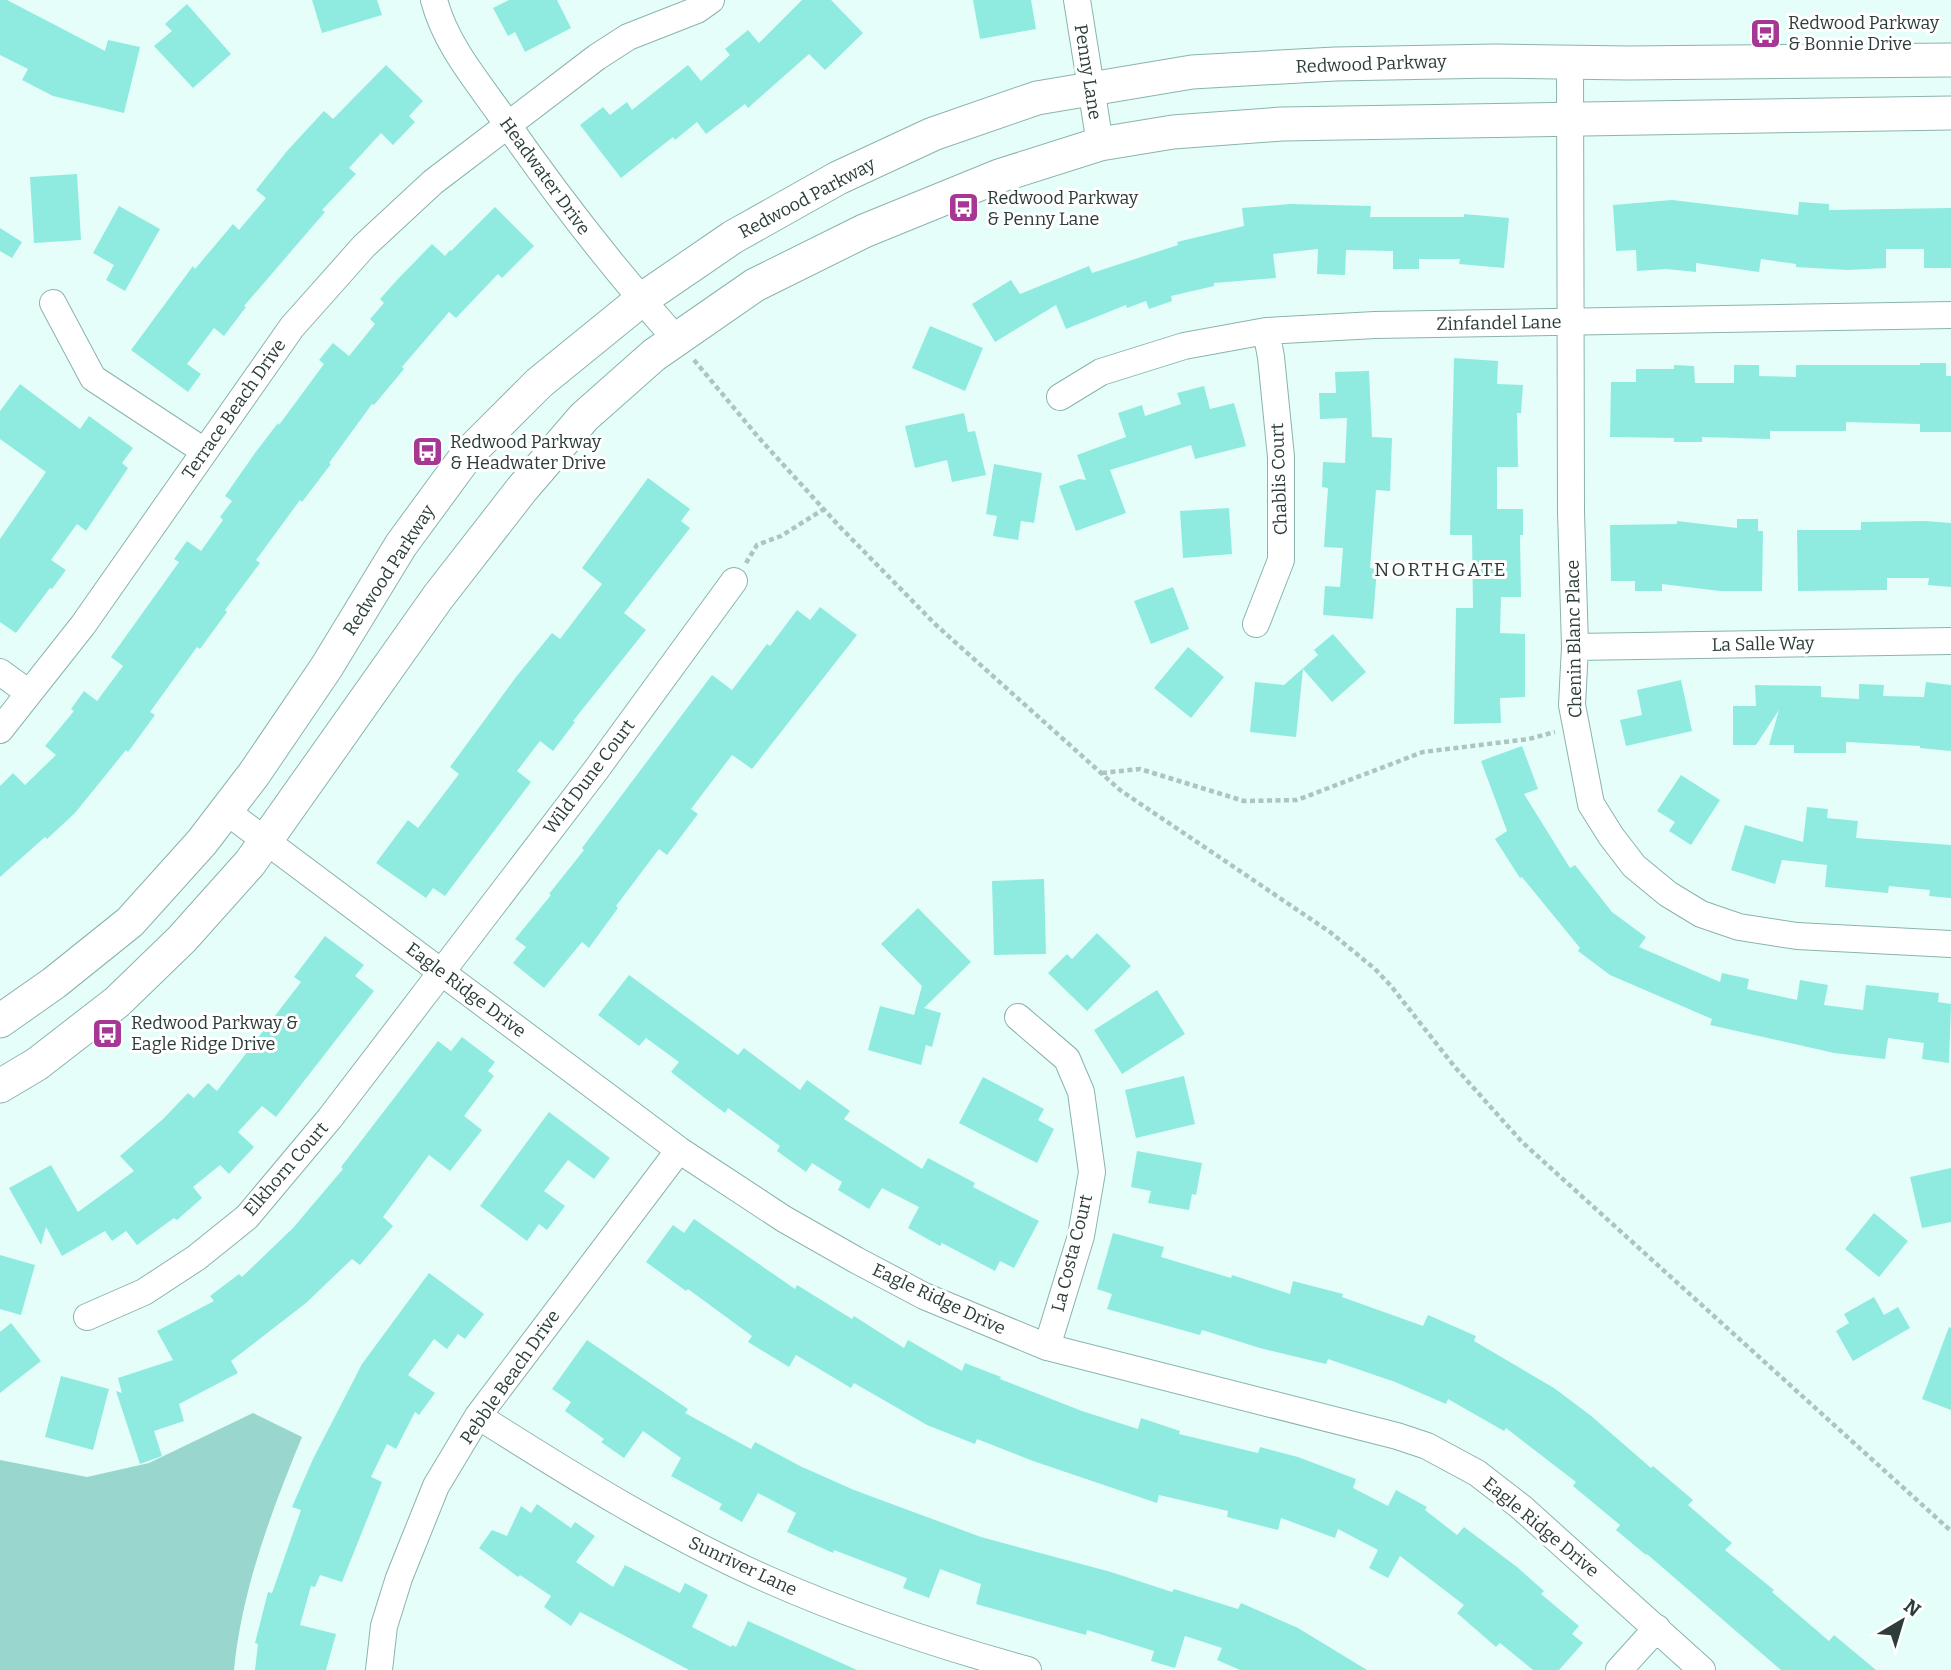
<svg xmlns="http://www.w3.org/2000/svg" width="1951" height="1670" font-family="Bitter,serif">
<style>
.green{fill:#99d6cd}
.building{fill:#8febdf}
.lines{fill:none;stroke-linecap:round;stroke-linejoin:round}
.minor-casing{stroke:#8bb3ad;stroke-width:28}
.major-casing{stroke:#8bb3ad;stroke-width:35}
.path{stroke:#adc4c0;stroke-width:4.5;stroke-dasharray:5 3.5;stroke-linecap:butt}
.minor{stroke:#fff;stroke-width:26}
.major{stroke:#fff;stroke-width:33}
.labels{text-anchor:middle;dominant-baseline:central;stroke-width:6;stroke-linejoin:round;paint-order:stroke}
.poi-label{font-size:18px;fill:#2c3d3a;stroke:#fff;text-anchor:start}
.street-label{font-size:18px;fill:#2c3d3a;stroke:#fff}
.neighbourhood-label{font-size:19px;letter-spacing:2px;fill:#2c3d3a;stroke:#fff}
</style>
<rect width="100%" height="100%" fill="#e5fefa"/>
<path class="green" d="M253,1413L302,1437C271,1512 242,1589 234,1670H0V1460L87,1477L149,1463Z"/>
<path class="building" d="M0,0H7L105,51L108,40L140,47L124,113L53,96L22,80L28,69L0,55Z
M312,0H377L382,15L322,33Z
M509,0H557L571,28L525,52L515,32L508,36L493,8Z
M802,0H831L863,33L825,70L809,54L748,108L745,104L706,134L697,122L675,140L673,137L621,178L580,125L603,107L610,115L627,102L632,110L688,65L701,81L730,55L725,49L748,30L759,43Z
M973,0H1031L1036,29L980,39Z
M187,4L231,54L193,88L154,46L172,31L165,24Z
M386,65L423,101L409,116L415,122L393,145L381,133L349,168L356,174L322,210L325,212L244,306L246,307L224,336L214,328L187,364L201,374L188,392L131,350L193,266L195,269L233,224L239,230L266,198L256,190L287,151L324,111L333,119Z
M77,174L81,240L34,243L30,177Z
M1672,200L1798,215L1799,202L1829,204V210L1951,208V268H1924V249H1886V268L1848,270L1796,267V264L1761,259L1759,272L1696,263V272L1666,269L1637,271L1636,250L1616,251L1613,205Z
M1290,204L1371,206L1370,217H1464V214L1509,218L1504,268L1459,264L1460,259H1419V269H1393V251L1346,250L1345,275L1317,274L1318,249L1273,254L1276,278L1214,283V286L1171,296L1172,301L1149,309L1146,301L1127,308L1126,305L1066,329L1056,305L995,342L972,304L1011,280L1020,294L1089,266L1092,273L1178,245L1177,242L1244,226L1242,208Z
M119,206L160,229L125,291L106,280L114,265L93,253Z
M495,207L534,246L502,278L498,274L456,318L449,312L402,367L404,369L374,405L372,404L329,463L331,464L302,502L300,500L256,560L260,563L225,610L227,612L200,649L197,647L150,712L155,715L128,752L126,750L75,813L47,839L45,837L0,877V786L13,773L25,785L56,755L45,746L74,711L71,709L84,691L97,701L123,666L111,657L179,562L174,559L187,541L201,551L223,520L220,517L232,501L225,496L255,453L278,423L279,425L324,364L319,360L333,343L349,356L375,324L370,319L384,303L380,299L397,280L432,244L445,256L450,250L451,251Z
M0,228L22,242L12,258L0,251Z
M930,326L983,348L965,391L912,368Z
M1454,358L1498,361L1497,384L1523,385L1521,413H1517L1518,467H1497V509H1523V535H1520L1521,597H1501L1500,633L1525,634V697L1500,698L1501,723L1454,724L1456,608H1473L1472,535H1450Z
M1920,363H1946V376H1951V432H1920V424L1846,422V431H1770V439L1702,437V442H1674V438L1610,437L1611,382H1636V369H1674V365L1694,366L1695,383H1734V365H1759V376L1796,377V365H1920Z
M1369,371L1372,437L1392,438L1390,491L1376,490L1370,568L1377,569L1373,619L1323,615L1325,586L1340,587L1343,548L1324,547L1328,488L1322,487L1323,462L1345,463L1347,418L1320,419L1319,393H1336L1335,372Z
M20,384L80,429L89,416L133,448L122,463L128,468L86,531L77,524L51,560L66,570L52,589L50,588L16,633L0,622V539L46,472L0,439V411Z
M1204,386L1210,409L1234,403L1246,446L1195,459L1191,445L1110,470L1126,513L1076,531L1059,486L1079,479L1086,480L1077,455L1126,437L1118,413L1142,405L1145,416L1181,404L1177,393Z
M964,413L968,432L975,431L986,475L952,482L947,460L915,468L905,426Z
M994,464L1042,473L1034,523L1021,521L1018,540L993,536L997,516L986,514Z
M648,478L690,509L681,521L690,528L624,613L646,630L573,721L575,722L553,751L540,741L517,771L531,782L445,896L433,888L426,898L376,863L408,820L418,828L459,774L450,767L516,677L552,633L560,639L602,584L582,568Z
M1229,508L1232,554L1183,558L1180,511Z
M1737,519H1758V531H1763L1762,591H1720L1662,584V591H1635V581H1611L1610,525L1677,524V521L1737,528Z
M1925,521L1951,523V587L1928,585L1929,578H1887V590L1798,591L1797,530H1861V522Z
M1173,587L1189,629L1151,644L1134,601Z
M820,607L857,635L752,769L732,755L691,809L698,814L667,855L659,849L616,906L618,908L589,948L582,942L544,988L513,963L526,947L515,939L551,895L549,894L584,850L582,848L712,675L732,690L767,644L770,646L797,610L810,620Z
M1333,634L1366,672L1332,702L1303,669L1296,737L1250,732L1255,682L1284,685L1318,655L1314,650Z
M1188,647L1224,677L1191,718L1154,688Z
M1681,680L1692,731L1626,746L1620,720L1642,715L1637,690Z
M1926,682L1951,685V751L1920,748V746L1846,742V753H1794V745H1769L1779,710L1756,745H1733V706H1756L1755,685L1821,686V697L1859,699V684L1884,685L1883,696L1924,697Z
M1522,746L1538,789L1524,794L1570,868L1575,865L1612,912L1646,937L1639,947L1720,982L1722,973L1749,979L1747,989L1797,1000L1800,980L1828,985L1824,1005L1863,1010L1866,985L1939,993L1938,1002L1951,1004L1949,1063L1922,1059L1924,1043L1888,1038L1885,1059L1834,1053L1710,1025L1712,1019L1610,975L1578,951L1580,948L1522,877L1520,878L1495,839L1507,831L1481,761Z
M1681,775L1720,800L1691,845L1669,831L1675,822L1657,811Z
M1807,807L1828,809L1827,818L1858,821L1856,838L1951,845V898L1929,896L1930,890L1889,886L1888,893L1825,887L1827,865L1782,860L1775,884L1731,870L1745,825L1803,842Z
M1044,879L1046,954L994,955L992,881Z
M918,908L971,962L924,1008L941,1013L932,1047L926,1045L921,1065L868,1050L880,1006L914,1015L922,986L881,944Z
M1097,933L1131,966L1087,1011L1048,973L1067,954L1072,959Z
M325,936L364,965L355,976L374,991L276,1117L262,1106L238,1132L254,1147L229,1174L220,1165L193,1187L202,1198L177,1220L174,1218L137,1245L126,1231L112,1241L105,1231L62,1256L46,1227L41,1245L9,1188L51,1165L78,1212L134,1171L120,1156L163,1119L188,1093L194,1098L208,1083L217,1091L301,982L294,977Z
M629,975L738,1055L744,1048L800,1090L807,1080L850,1111L844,1119L922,1169L928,1158L975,1183L973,1187L1039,1221L1014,1268L1000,1261L995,1271L942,1243L940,1246L908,1228L919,1207L882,1188L869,1209L838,1190L842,1182L812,1163L806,1172L777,1151L780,1146L728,1108L725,1113L706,1099L671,1072L679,1062L646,1038L639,1046L598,1015Z
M1157,990L1185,1034L1122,1074L1094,1030Z
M462,1037L495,1062L488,1071L494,1076L464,1116L482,1130L450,1171L429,1155L383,1217L393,1226L360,1265L352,1259L306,1303L231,1361L238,1373L179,1404L184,1421L154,1431L162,1456L140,1464L116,1391L122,1393L118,1378L173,1360L157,1331L214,1301L210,1296L239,1274L242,1277L293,1228L343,1169L341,1167L438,1041L451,1051Z
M1184,1076L1195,1124L1136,1138L1125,1090Z
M983,1077L1044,1109L1038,1120L1054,1129L1037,1163L959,1123Z
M549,1112L610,1158L594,1179L568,1160L544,1191L565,1206L547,1230L539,1224L527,1241L480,1206Z
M1137,1151L1202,1163L1196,1195L1192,1194L1189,1210L1148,1203L1151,1191L1131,1187Z
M1951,1168V1222L1922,1228L1910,1177Z
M1874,1213L1908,1241L1879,1277L1845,1249Z
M694,1219L795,1289L797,1285L852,1319L854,1316L904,1348L908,1340L962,1371L965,1363L1001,1377L1000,1379L1082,1411L1138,1429L1141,1418L1180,1431L1179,1434L1258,1453L1260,1447L1298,1457L1356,1479L1353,1488L1388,1506L1396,1490L1427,1507L1425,1510L1457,1535L1464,1527L1517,1567L1544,1591L1541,1594L1579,1626L1572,1634L1583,1643L1559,1670H1533L1500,1643L1496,1647L1457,1613L1464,1605L1400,1556L1388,1578L1369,1568L1378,1550L1338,1529L1335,1538L1281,1518L1278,1530L1227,1517L1228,1511L1159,1495L1157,1503L1033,1461L977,1439L975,1444L927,1425L854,1383L851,1388L796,1355L789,1367L748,1342L752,1336L688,1289L686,1291L646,1262L673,1225L684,1233Z
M1113,1233L1164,1247L1161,1257L1231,1278L1232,1275L1290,1294L1293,1281L1343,1294L1342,1297L1423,1326L1428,1315L1476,1336L1474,1341L1554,1388L1590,1415L1651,1468L1653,1466L1693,1500L1688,1505L1732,1543L1725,1550L1774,1590L1772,1592L1829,1641L1834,1635L1876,1670H1781L1647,1554L1646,1555L1616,1530L1620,1525L1573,1486L1576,1482L1506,1428L1504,1431L1448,1399L1446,1404L1395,1382L1328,1359L1326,1364L1260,1348L1202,1330L1200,1335L1107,1309L1112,1294L1097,1289Z
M0,1255L35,1265L21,1315L0,1309Z
M429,1273L484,1314L465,1339L458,1334L447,1349L434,1339L408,1375L435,1393L419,1415L415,1412L396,1449L387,1444L371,1477L382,1482L342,1582L320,1575L315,1587L311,1586L300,1625L336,1634L326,1670H255L258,1644L255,1643L268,1592L272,1593L301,1510L292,1507L313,1459L362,1364Z
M1874,1297L1884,1315L1898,1307L1910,1328L1853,1361L1836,1331L1849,1323L1844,1314Z
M11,1323L41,1361L0,1393V1332Z
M1949,1327L1951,1328V1410L1922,1399Z
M587,1340L688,1409L685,1413L751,1449L755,1442L800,1466L854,1490L981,1537L1111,1572L1172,1592L1174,1589L1238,1609L1241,1603L1298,1628L1367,1670H1240L1217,1660L1222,1648L1185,1636L1175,1668L1151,1661L1154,1651L1087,1630L1086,1635L976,1604L981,1584L940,1569L929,1598L903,1588L907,1578L834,1550L833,1553L787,1532L796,1513L758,1493L742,1522L719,1509L722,1504L671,1476L681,1458L643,1431L624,1458L601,1442L604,1439L565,1411L571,1402L552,1389Z
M61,1376L109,1389L93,1450L45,1437Z
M537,1504L571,1528L575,1522L595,1536L576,1562L613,1587L625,1565L680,1593L685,1583L708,1595L692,1627L731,1647L732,1645L736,1647L748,1621L857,1670H689L580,1612L571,1626L544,1607L551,1596L520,1575L518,1577L479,1548L492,1530L507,1536L521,1506L531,1513Z"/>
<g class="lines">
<defs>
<path id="minor" d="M434,0C445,42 473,76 498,111C553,191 612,267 676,339
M1077,0L1100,144
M1570,63L1571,512L1575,647L1572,705L1591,804L1611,836L1634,866L1668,894L1701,914L1739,927L1797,936L1951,944
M53,303L93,378L204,451
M1060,397L1101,372L1184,346L1266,331L1375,325L1951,315
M1256,624L1281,560V457L1271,357L1266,331
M1575,647L1951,641
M0,672L29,693
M0,730L83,625L292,327L364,246L433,182L597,57L628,37L697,10L711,0
M226,811L679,1150L784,1219L856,1260L924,1296L1047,1347L1397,1436L1427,1446L1477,1473L1521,1507L1702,1670
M1018,1017L1067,1059L1081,1092L1092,1172L1081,1236L1047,1347
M87,1317L144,1292L196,1258L247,1217L330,1118L424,995L596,770L734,581
M478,1416C571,1475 667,1535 769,1580C853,1617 940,1646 1028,1670
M379,1670L384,1626L399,1578L436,1486L478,1416L679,1150
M1619,1670L1657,1628"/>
<path id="major" d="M0,1021L54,983L130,922L202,842L254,774L326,668L401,545L467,455L539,383L641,300L733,237L838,178L933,134L1037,98L1192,72L1335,64L1495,61L1628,63L1951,60
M0,1086L37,1064L117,1002L182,939L250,863L438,597L522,489L584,417L654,355L755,285L864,231L999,176L1100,144L1173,132L1282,124L1951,113"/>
</defs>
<use href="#minor" class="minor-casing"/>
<use href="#major" class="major-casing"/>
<path class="path" d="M694,360L759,438L840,527L936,625L1120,790L1330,932L1375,969L1391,986L1454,1066L1522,1142L1951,1531
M746,563L757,545L781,536L824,509
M1102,773L1140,769L1244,801L1297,800L1423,752L1529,739L1555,732"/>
<use href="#minor" class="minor"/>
<use href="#major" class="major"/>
</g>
<defs>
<symbol id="bus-square" viewBox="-11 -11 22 22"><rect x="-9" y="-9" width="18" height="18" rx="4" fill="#a73794" stroke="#fff"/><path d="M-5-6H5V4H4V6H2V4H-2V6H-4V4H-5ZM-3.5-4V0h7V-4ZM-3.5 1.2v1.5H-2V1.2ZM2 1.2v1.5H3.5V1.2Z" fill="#fff"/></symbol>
</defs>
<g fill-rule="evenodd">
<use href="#bus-square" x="1748" y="16" width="35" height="35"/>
<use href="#bus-square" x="946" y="190" width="35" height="35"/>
<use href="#bus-square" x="410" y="434" width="35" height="35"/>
<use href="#bus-square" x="90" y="1016" width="35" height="35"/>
</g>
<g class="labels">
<g class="poi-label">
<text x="1788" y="23">Redwood Parkway<tspan x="1788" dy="21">&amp; Bonnie Drive</tspan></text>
<text x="987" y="198">Redwood Parkway<tspan x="987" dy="21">&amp; Penny Lane</tspan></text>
<text x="450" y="442">Redwood Parkway<tspan x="450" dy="21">&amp; Headwater Drive</tspan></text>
<text x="131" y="1023">Redwood Parkway &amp;<tspan x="131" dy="21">Eagle Ridge Drive</tspan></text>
</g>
<g class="street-label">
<text transform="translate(1371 64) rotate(-2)">Redwood Parkway</text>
<text transform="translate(1088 72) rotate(81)">Penny Lane</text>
<text transform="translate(545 176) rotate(54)">Headwater Drive</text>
<text transform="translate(807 198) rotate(-28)">Redwood Parkway</text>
<text transform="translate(1499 323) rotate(-1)">Zinfandel Lane</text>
<text transform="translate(234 409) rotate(-55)">Terrace Beach Drive</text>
<text transform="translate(1279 479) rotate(-92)">Chablis Court</text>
<text transform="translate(389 570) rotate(-57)">Redwood Parkway</text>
<text transform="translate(1574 639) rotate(-91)">Chenin Blanc Place</text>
<text transform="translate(1763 644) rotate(-1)">La Salle Way</text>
<text transform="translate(589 777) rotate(-53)">Wild Dune Court</text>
<text transform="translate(466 990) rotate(37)">Eagle Ridge Drive</text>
<text transform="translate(286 1169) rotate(-49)">Elkhorn Court</text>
<text transform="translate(1072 1253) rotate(-76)">La Costa Court</text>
<text transform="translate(939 1299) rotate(25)">Eagle Ridge Drive</text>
<text transform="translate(510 1377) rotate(-55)">Pebble Beach Drive</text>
<text transform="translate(1541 1527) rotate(40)">Eagle Ridge Drive</text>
<text transform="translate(743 1566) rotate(25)">Sunriver Lane</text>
</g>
<g class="neighbourhood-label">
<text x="1441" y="569">NORTHGATE</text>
</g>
</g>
<g transform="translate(1902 1621) rotate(38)" stroke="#ffffff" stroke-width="5" paint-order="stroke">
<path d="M0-5L12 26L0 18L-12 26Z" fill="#2c3d3a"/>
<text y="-10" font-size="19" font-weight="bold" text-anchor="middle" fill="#2c3d3a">N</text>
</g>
</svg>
